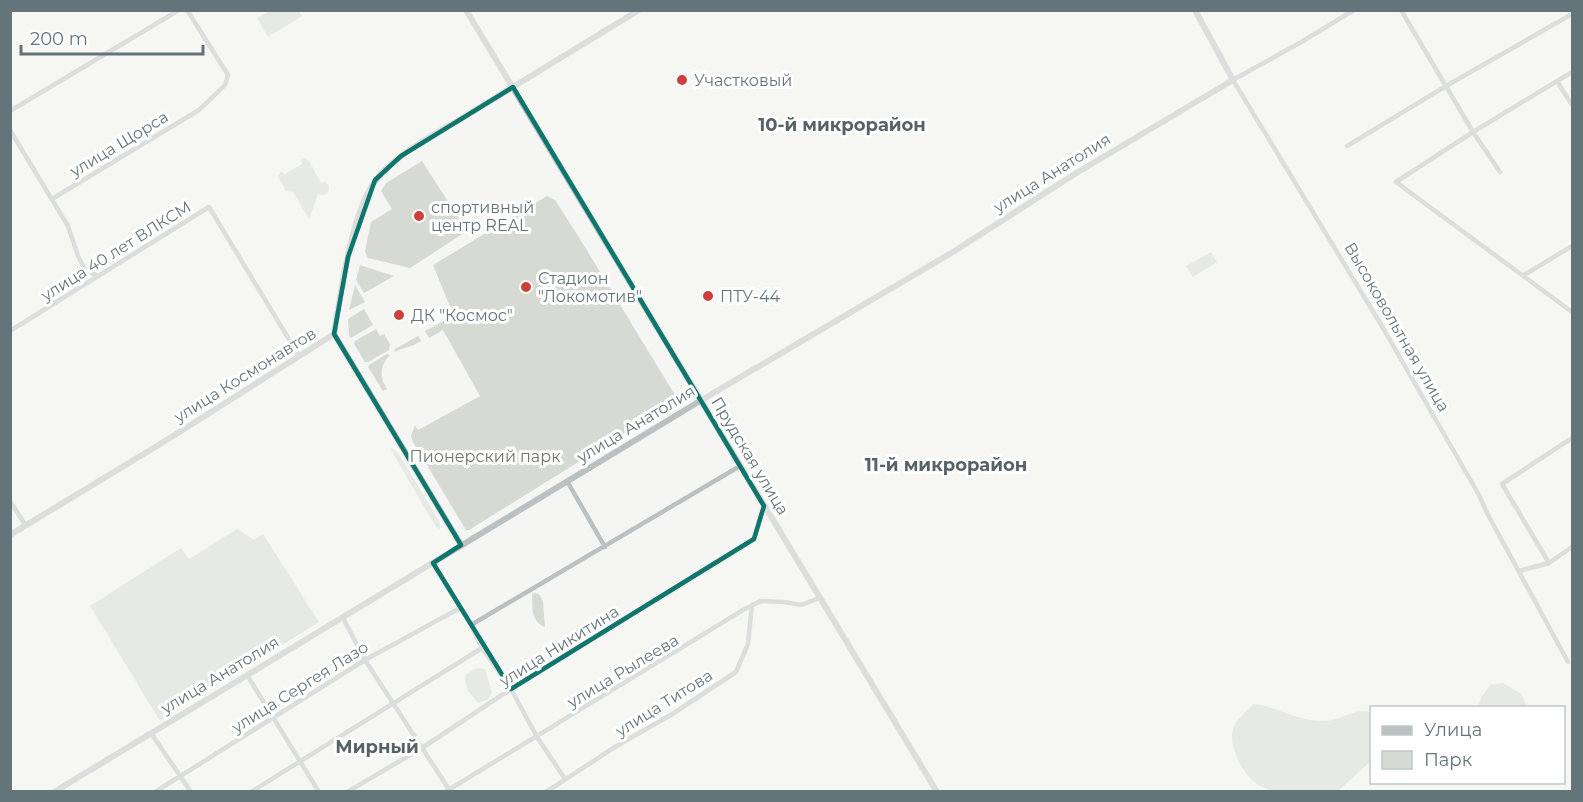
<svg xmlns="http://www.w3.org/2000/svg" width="1583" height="802" font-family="Montserrat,sans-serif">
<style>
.green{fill:#d6dad2}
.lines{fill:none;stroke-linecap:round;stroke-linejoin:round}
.minor{stroke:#bbc0c2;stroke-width:4.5}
.tertiary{stroke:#bbc0c2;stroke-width:6}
.marked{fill:none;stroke:#0f766e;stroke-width:4.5;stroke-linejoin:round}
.poi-dot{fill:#cd3f3b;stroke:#fff;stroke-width:2}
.labels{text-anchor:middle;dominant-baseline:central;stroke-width:6;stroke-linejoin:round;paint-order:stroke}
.poi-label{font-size:16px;fill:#64757a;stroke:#fff;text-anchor:start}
.street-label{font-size:16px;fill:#64757a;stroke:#fff}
.park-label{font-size:16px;fill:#6d7866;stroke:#fff}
.neighbourhood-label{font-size:18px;font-weight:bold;fill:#556266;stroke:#fff}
</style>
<rect width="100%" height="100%" fill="#f5f5f3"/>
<path class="green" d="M269,11H299L302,16L268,37L257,18Z
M305,158L309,161L321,183L326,182L329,186L328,193L322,195L318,194L309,219L293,192L286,191L278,177L281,172L285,174L302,164L301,159Z
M422,161L467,231L410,268L368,258L365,251L371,222L392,209L381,191L386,183Z
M547,196L555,200L580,239L678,400L469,530H466L413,442L411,436L415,425L418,430L480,396L443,330L429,338L425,331L449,318L451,309L433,265Z
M1211,252L1217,262L1193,277L1186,266Z
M360,265L394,276L364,293L356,280Z
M355,285L365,302L349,310Z
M364,309L373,325L351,338L349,336L348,319Z
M376,329L380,336L384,334L390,344L389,350L368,362H365L354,344L355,341Z
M418,336L421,341C410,348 404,347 394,352L395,349Z
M387,354L390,355C380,365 379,377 387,389L383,391L368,367L369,365Z
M392,448L398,453L439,521L440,529L436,527L391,450Z
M237,529L254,540L263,534L319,622L160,721L90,606L181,548L189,559Z
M535,593L540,595L543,602L545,627C530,621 533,607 532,594Z
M482,668L485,669L492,693L487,700L478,703L467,690L465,676L474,669Z
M1503,683L1520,693L1528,707H1478L1482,696L1490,685Z
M1254,704C1277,707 1298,721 1322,721C1340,722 1354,707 1371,712V761L1338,791C1321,792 1287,795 1273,791C1266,789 1257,785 1252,780C1241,770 1228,744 1233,729C1237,719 1246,712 1254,704Z"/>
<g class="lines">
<path class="minor" d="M1354,10L1303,41L1233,80L1383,328L1479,495L1487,513L1568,662
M1401,10L1473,132L1500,172
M1572,72L1473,132L1396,182L1572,312
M1557,81L1572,105
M10,111L179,10
M10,130L68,226L78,256L86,271L99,276
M1347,146L1446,86L1572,14
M52,199L199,110L225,85L228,75L187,10
M1524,275L1572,246
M10,331L209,207L299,356
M1572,438L1502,484L1549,563L1572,547
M567,481L605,547
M10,501L26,526
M1519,571L1549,563
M343,618L365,660L450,791
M471,625L740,466
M482,648L511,689L537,737L565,779
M247,675L319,792
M151,733L191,792
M155,792L365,660L460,608
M251,792L482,648L471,625L433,563
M347,792L422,748L511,689L754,539L764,506
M445,792L743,610L761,601L784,602L801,605L819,598
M546,792L615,747L674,713L736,672L748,644L752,605"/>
<path class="tertiary" d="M466,10L937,792
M334,334L461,545
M10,535L170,438L334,334C340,295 352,212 375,181C396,153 438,133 467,115C525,80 582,45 639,10
M54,792L700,401L953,252L1078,172L1233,80L1195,10"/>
</g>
<path d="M0 0H1583V802H0ZM513,87L764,506L754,539L511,689L433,563L461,545L334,334L348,257L375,180L401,156Z" fill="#f5f5f3" fill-opacity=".55" fill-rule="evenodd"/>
<path class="marked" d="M513,87L764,506L754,539L511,689L433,563L461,545L334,334L348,257L375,180L401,156Z"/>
<g class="poi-dot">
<circle cx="682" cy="80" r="6"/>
<circle cx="419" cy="216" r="6"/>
<circle cx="526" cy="287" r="6"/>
<circle cx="708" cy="296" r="6"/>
<circle cx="399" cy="315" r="6"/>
</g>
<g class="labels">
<g class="poi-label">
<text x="694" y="80">Участковый</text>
<text x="431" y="207">спортивный<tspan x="431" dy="18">центр REAL</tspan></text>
<text x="538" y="278">Стадион<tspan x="538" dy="18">"Локомотив"</tspan></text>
<text x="720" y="296">ПТУ-44</text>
<text x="411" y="315">ДК "Космос"</text>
</g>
<g class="street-label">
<text transform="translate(119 144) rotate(-31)">улица Щорса</text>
<text transform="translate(1052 173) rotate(-32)">улица Анатолия</text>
<text transform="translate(116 251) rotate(-32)">улица 40 лет ВЛКСМ</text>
<text transform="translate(1397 327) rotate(60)">Высоковольтная улица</text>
<text transform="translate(245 375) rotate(-32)">улица Космонавтов</text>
<text transform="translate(636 424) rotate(-31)">улица Анатолия</text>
<text transform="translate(750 456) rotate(59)">Прудская улица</text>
<text transform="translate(559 646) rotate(-32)">улица Никитина</text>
<text transform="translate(623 671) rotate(-31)">улица Рылеева</text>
<text transform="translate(220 675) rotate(-31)">улица Анатолия</text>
<text transform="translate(300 687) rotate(-32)">улица Сергея Лазо</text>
<text transform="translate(664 703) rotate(-32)">улица Титова</text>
</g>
<g class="park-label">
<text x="485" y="456">Пионерский парк</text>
</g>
<g class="neighbourhood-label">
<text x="842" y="125">10-й микрорайон</text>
<text x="946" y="465">11-й микрорайон</text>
<text x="377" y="747">Мирный</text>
</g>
</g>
<rect width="1583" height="802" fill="none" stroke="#64757a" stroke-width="24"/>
<rect x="1370" y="706" width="195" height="78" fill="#ffffff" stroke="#c1c8ca" stroke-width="1.5"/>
<rect x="1382" y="726" width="30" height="9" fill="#bbc0c2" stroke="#c1c8ca" stroke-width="1.5"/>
<text x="1424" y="736" font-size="18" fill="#64757a">Улица</text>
<rect x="1382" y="751" width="30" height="18" fill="#d6dad2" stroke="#c1c8ca" stroke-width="1.5"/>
<text x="1424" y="766" font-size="18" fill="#64757a">Парк</text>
<path d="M21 45v9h182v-9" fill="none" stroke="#64757a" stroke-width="3"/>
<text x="30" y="45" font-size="18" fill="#64757a" stroke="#ffffff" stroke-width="4.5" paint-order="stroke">200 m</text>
</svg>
